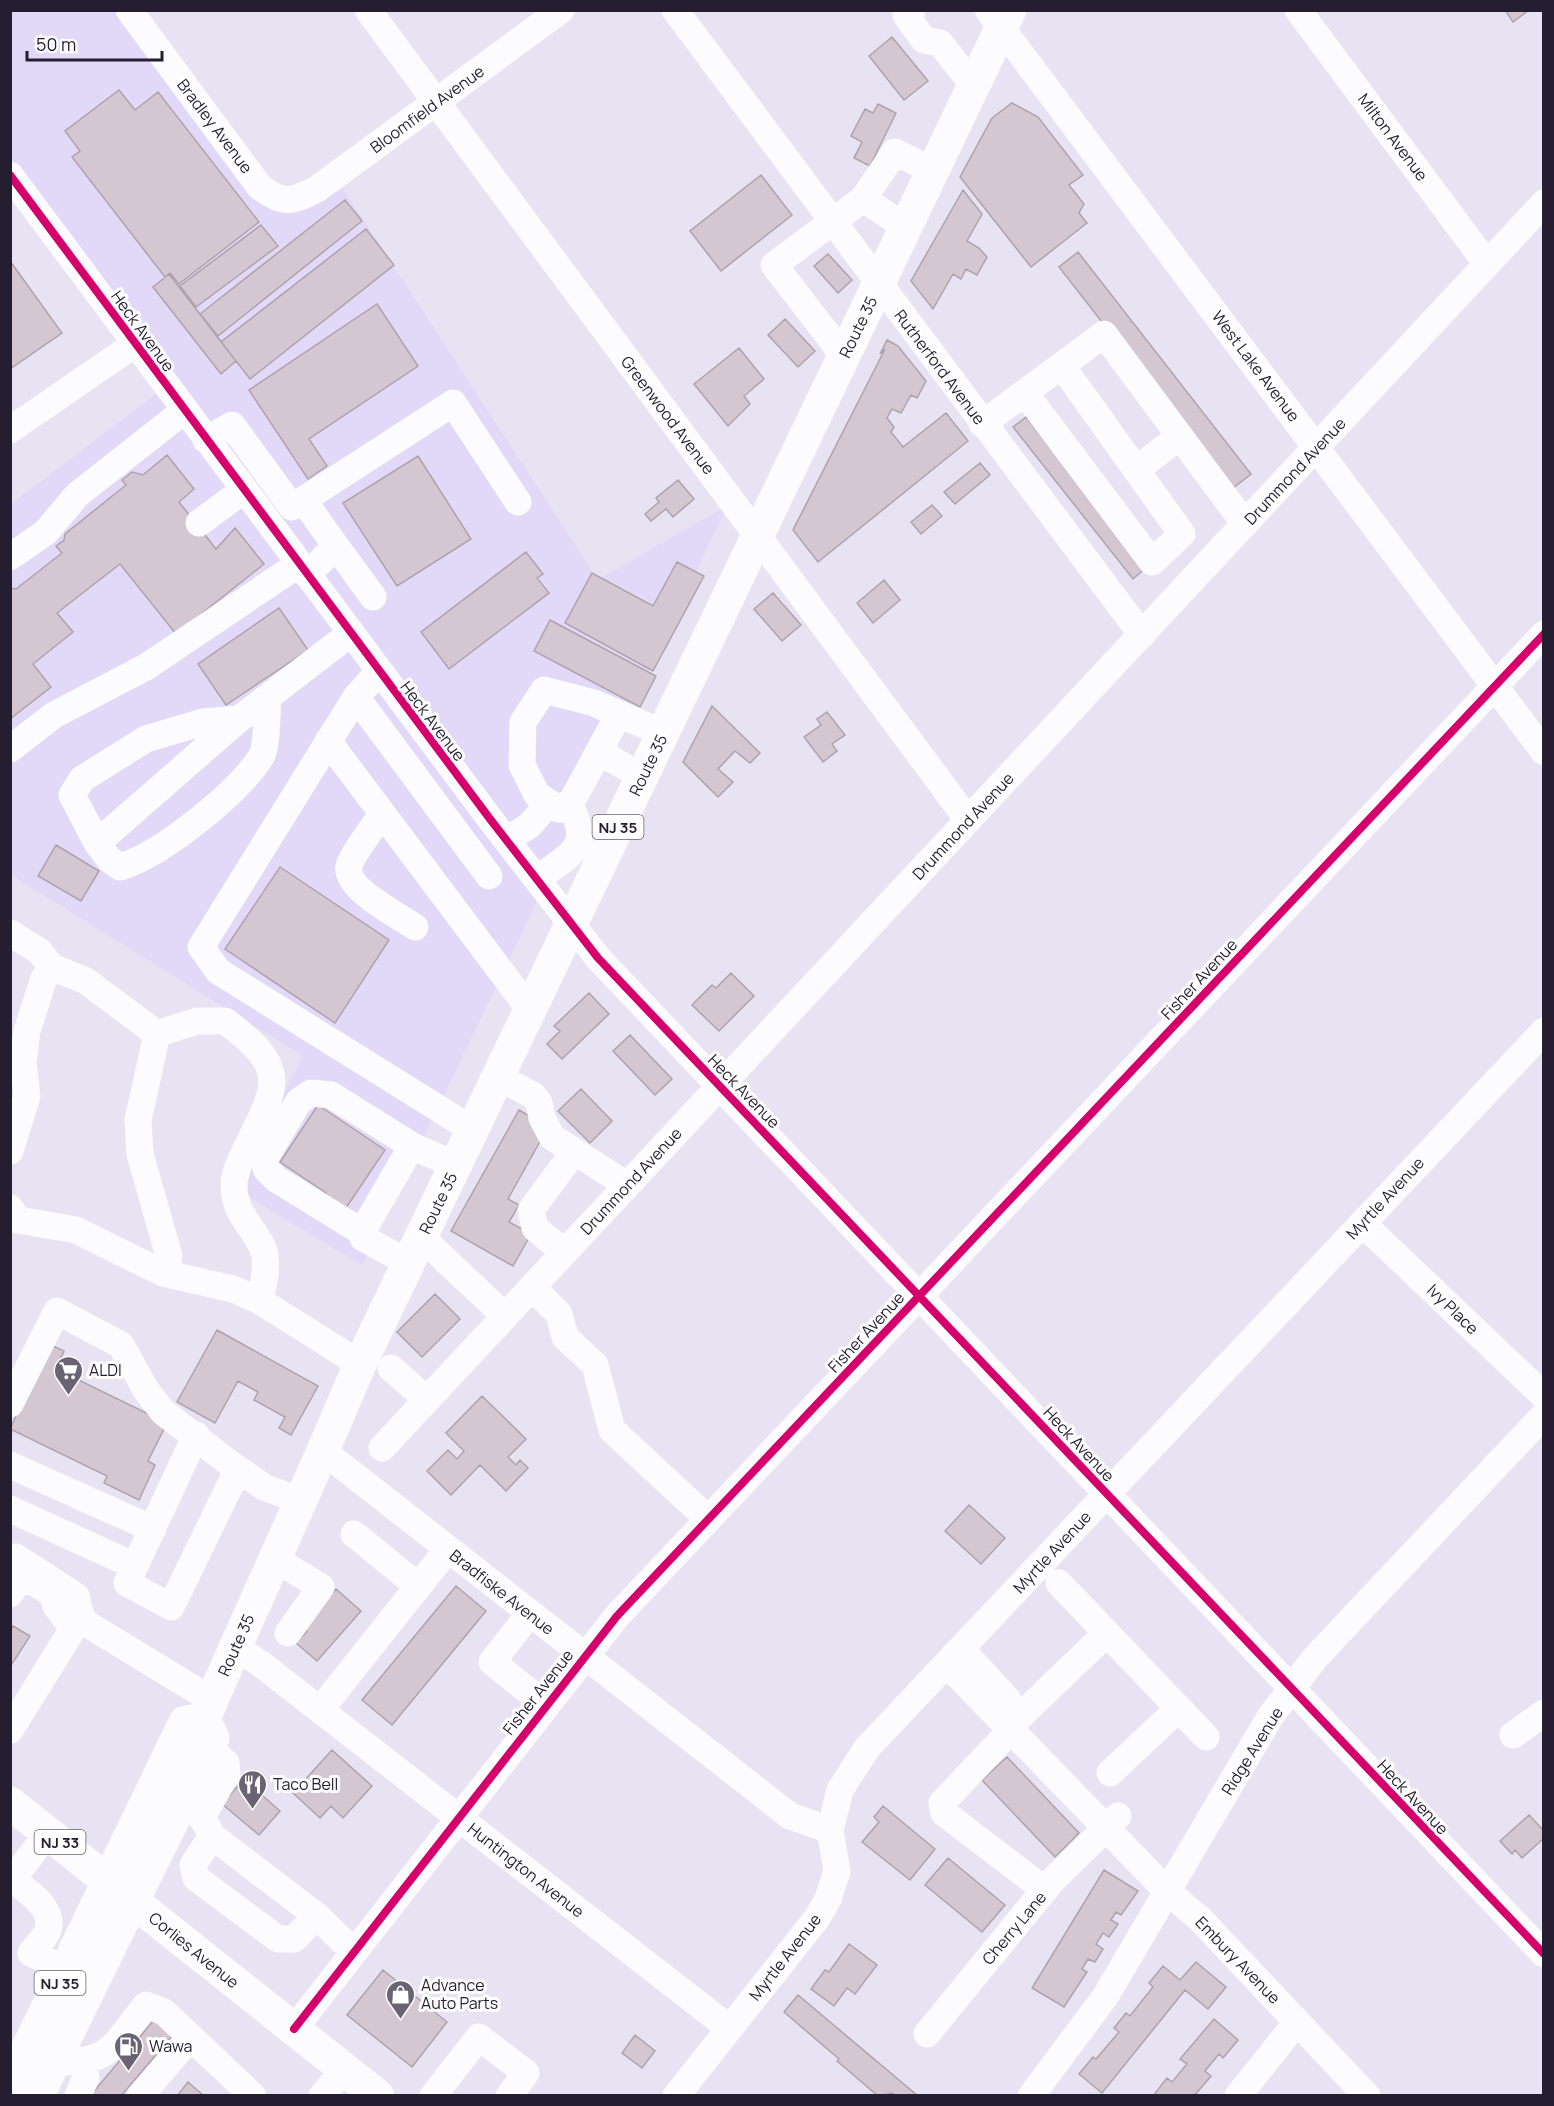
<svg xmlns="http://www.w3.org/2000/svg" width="1554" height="2106" font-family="Manrope,sans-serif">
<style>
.built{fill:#e2d8f8}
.building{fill:#d4c7d1;stroke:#aea2ac;stroke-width:1.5}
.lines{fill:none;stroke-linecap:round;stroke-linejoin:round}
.minor{stroke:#fcfbfd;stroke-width:27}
.major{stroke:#fcfbfd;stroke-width:33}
.highway{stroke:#fcfbfd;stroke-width:33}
.cycleway-casing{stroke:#fff;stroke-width:11}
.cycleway{stroke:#d6006c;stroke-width:8}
.labels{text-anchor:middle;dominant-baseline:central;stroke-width:6;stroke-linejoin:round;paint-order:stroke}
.shield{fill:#fff;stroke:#66626e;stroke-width:1.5}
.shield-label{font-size:15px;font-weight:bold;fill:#241e30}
.street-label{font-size:16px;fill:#241e30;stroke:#fff}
.poi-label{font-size:16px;fill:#241e30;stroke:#fff;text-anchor:start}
</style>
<rect width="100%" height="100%" fill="#e8e3f3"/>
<path class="built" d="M11,11H129L276,208L336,178L598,580L728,505L362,1265L235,1189L303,1056L11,875V504L164,388L11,177Z"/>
<path class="building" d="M1505,10H1529L1513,22Z
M892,37L928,81L904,100L869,56Z
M119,90L135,110L158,92L259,222L179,284L170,273L165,277L72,157L80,151L65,131Z
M1012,103L1038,117L1083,175L1069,185L1084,204L1079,213L1087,223L1031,267L960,177L992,118Z
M878,104L896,113L870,166L854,158L862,142L851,136L865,109L873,113Z
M761,175L792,215L721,271L690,231Z
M963,190L982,214L967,241L979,248L987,257L977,275L966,269L961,279L953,274L933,309L911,281Z
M345,200L362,221L218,336L200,314Z
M261,225L278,246L196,307L180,286Z
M366,229L394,265L250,379L221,342Z
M1078,252L1251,474L1232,489L1059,267Z
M828,254L852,280L838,293L814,266Z
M10,261L62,333L10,369Z
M169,274L236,361L221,374L153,287Z
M377,304L418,366L309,439L327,466L308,479L249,390Z
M785,319L815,351L798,367L768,335Z
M887,340L898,346L926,381L917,398L911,395L901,413L892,409L887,418L894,427L891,432L903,447L946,413L968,441L818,562L793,530L885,349L880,354Z
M739,348L764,379L744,396L750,404L728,426L694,384Z
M1026,417L1146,568L1133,579L1013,427Z
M167,455L194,489L179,502L216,549L235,528L264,564L176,634L120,564L57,613L73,632L33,664L51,687L10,719V588L16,589L62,553L56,546L64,540L65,534L126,485L122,480L132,472L143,475Z
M418,456L471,539L397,586L343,503Z
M980,463L990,475L955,504L944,492Z
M678,480L694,499L673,517L666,509L651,521L645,514L659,502L656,498Z
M932,505L942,516L921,534L911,522Z
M526,552L543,574L537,578L549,593L449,669L421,632Z
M677,562L704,576L653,671L565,623L592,573L653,606Z
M884,580L900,600L873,623L857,603Z
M773,593L801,625L782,641L754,609Z
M279,608L308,650L226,705L198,664Z
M550,620L656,676L640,707L534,651Z
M712,706L760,753L750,763L735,751L718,769L733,782L718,797L683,762Z
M827,712L845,735L832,744L837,751L823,762L804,737L821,725L817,719Z
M56,845L99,871L81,901L38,876Z
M280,867L389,940L335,1023L225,949Z
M731,973L754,996L719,1031L692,1005L712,985L716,988Z
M589,993L609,1014L562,1059L547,1044L560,1031L554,1026Z
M630,1035L672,1079L655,1095L613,1051Z
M581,1089L612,1121L590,1143L558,1111Z
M318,1105L385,1150L344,1211L323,1197L326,1193L280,1162Z
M519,1110L548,1127L508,1199L519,1205L509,1222L531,1234L513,1266L451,1231Z
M435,1294L460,1319L422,1357L397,1332Z
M217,1330L318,1386L291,1435L279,1428L285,1417L254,1400L258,1392L238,1381L215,1423L177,1402Z
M49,1344L64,1351L56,1369L167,1423L148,1461L155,1465L139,1500L104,1483L107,1476L10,1429Z
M482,1396L526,1439L508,1457L516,1465L520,1460L528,1468L506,1491L480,1465L451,1495L427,1471L448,1450L457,1459L464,1451L446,1433Z
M969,1505L1005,1538L981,1564L945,1531Z
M456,1586L486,1611L392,1725L362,1700Z
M336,1589L361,1611L317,1661L296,1643L307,1631L302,1627Z
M13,1626L30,1636L10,1667V1630Z
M332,1750L372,1786L343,1818L331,1806L320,1818L293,1793Z
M1007,1757L1079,1833L1055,1857L982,1780Z
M244,1779L280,1811L259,1835L222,1804Z
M883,1806L935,1849L910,1880L862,1842L879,1822L874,1817Z
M1529,1815L1544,1831V1838L1522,1858L1515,1850L1512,1854L1500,1841Z
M948,1858L1005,1905L982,1932L925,1885Z
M1104,1870L1138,1891L1121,1915L1116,1912L1111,1920L1118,1924L1109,1937L1103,1933L1096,1944L1103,1949L1095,1962L1088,1959L1082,1969L1087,1972L1064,2007L1032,1988Z
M849,1944L877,1965L855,1994L847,1988L834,2006L811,1989L825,1970L829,1972Z
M1196,1962L1226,1987L1208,2009L1185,1990L1102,2093L1079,2074L1093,2057L1096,2059L1119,2032L1114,2028L1126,2013L1130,2016L1153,1987L1149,1983L1163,1966L1180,1980Z
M383,1970L447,2022L412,2067L347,2015Z
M798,1995L918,2096H895L892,2093L878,2096L837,2061L839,2059L784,2012Z
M1214,2019L1238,2040L1223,2058L1219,2054L1205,2071L1211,2076L1194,2096H1153L1167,2078L1172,2082L1187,2064L1180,2059Z
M154,2020L172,2036L121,2096H90Z
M635,2035L655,2051L642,2068L622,2053Z
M188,2082L204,2096H177Z"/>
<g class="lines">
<path class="minor" d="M129,10L259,186C282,205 292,202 317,189L561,10
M368,10L968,820
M675,10L1142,635
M912,10L906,15L924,40L940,43L974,86
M988,10L1544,752
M1298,10L1487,264
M10,175L490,819L598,958L1544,1954
M863,199L906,227
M844,356L774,265L863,199L895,152L933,171
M1025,393L1152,562L1182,534L1062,366
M982,424L1104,334L1245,524
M10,430L135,344
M206,440L232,425L292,507L303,500L336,546L307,575
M1137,469L1180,436
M303,500L453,403L518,502
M199,523L244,490
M336,546L373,597
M10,557L46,532L77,495L185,410
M379,671L356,697L201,947L218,971L473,1130
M356,697L489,876
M619,714L572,801L559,809L537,795L522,765L523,722L544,690L594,703L663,733
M239,719L203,722L146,739L82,779L72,795L97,843L239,719L351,633
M328,741L530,1010
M10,749L54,715L146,667L299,564
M600,752L642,777
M382,814C375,825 351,856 349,866C344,888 399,916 415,927
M507,840L530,825L549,803
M97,843L109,859L120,867C161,855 237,794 261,757C267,748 267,711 268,698
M537,879C569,855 596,846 568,804
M10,933L39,951L52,967L86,981L157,1034L138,1120L140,1154L169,1256L163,1273
M157,1034L197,1021H225C289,1068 278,1084 247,1147C241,1160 234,1172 234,1186C234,1218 262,1234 265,1256C267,1271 263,1287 260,1301
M498,1077L534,1096L539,1103L542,1118L552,1137L627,1185
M10,1151L27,1096L23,1062L27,1031L44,978L52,967
M10,1208L18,1220L76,1230L163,1273L233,1289L260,1301L360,1364
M1362,1223L1544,1396
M362,1232L276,1179L266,1169L265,1158L299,1101L311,1093L331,1095L414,1147
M421,1237L505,1316
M564,1252L535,1228L531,1210L574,1152
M409,1263L363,1238L362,1232L410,1149L414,1147L456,1165
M532,1287L559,1314L565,1337L595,1365L612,1430L708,1519
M391,1368L427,1400
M10,1404L57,1311L121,1345L146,1390L163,1412L228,1462L264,1487L303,1502
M196,1435L127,1583L171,1607L238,1469
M382,1448L1544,203
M323,1451L790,1816L830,1830
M10,1465L153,1529
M10,1509L135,1566
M354,1534L418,1586
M10,1558L16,1557L76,1596L81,1616L10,1730
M275,1559L321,1587L288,1633
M1059,1583L1206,1737
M10,1594L17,1583L32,1581L53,1594L56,1606L73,1629
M530,1613L492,1662L546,1705
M79,1619L212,1700
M236,1648L261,1664L729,2028
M961,1649L1008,1700
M947,1664L1168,1892L1200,1919L1367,2096
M320,1710L448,1549
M1009,1727L1107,1633
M1012,1729L942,1803L944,1813L1045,1890
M1513,1735L1544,1713
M1110,1773L1178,1709
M183,1805C199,1811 205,1821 212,1836L317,1916L353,1951
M202,1817L227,1773L226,1763L208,1747
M212,1836L193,1865L196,1878L278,1939H294L317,1916
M10,1878C25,1890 55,1907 48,1930C46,1937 36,1946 31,1953L66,1970
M12,1880L48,1833
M294,2029L617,1616L1544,634
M927,2034L1051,1882L1118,1816
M53,2062C112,2063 112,2047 146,2005L164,2012L253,2096
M78,2096L86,2077L83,2062
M140,2096L191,2037
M322,2096L344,2069
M433,2096L479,2037L526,2073L509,2096
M676,2096L817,1918L828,1899L837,1871L830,1830L840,1790L867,1748L1544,1031
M1031,2096L1105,1997L1270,1717L1315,1658L1544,1415
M1238,2096L1297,2022"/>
<path class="major" d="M134,1902L378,2096
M10,2085L185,1722L204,1719
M38,2096C94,1975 156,1858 213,1738L204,1719L212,1700C261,1588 313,1477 360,1364L1010,10"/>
<path class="highway" d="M10,1803L134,1902"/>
<defs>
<path id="cycleway" d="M10,175L490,819L598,958L1544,1954
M294,2029L617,1616L1544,634"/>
</defs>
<use href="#cycleway" class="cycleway-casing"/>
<use href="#cycleway" class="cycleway"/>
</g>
<defs>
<symbol id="supermarket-pin" viewBox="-11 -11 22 30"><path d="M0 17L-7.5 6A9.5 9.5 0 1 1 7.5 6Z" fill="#696374" stroke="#fff"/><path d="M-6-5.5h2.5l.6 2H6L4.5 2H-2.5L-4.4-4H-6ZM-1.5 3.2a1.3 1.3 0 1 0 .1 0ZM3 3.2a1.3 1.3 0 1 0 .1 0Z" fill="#fff"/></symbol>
<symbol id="restaurant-pin" viewBox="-11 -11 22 30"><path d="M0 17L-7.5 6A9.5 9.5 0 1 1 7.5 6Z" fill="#696374" stroke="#fff"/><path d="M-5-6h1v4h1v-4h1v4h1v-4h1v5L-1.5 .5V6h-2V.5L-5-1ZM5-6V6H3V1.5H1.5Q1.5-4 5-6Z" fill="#fff"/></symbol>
<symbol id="shop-pin" viewBox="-11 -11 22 30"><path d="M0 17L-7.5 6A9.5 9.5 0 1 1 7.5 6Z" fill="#696374" stroke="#fff"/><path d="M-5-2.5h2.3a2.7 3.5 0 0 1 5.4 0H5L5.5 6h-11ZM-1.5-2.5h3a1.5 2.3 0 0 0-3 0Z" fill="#fff"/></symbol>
<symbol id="fuel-pin" viewBox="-11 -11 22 30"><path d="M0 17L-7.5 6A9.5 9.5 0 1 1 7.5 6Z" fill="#696374" stroke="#fff"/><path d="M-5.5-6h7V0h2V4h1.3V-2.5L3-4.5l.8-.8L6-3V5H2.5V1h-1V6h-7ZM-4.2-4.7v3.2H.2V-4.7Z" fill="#fff"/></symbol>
</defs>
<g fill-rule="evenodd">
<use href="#supermarket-pin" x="52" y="1354" width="33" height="45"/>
<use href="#restaurant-pin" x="236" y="1768" width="33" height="45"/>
<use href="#shop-pin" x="384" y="1978" width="33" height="45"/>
<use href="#fuel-pin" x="112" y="2030" width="33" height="45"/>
</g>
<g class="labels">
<g class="shield">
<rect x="592.5" y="815" width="51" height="24" rx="4.5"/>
<rect x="34.5" y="1830" width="51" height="24" rx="4.5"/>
<rect x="34.5" y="1971" width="51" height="24" rx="4.5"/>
</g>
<g class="shield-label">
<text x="618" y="827">NJ 35</text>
<text x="60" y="1842">NJ 33</text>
<text x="60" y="1983">NJ 35</text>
</g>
<g class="street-label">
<text transform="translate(427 109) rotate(-36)">Bloomfield Avenue</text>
<text transform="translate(215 126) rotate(53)">Bradley Avenue</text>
<text transform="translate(1393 137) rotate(53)">Milton Avenue</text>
<text transform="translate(858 327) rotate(-64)">Route 35</text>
<text transform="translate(143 331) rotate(54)">Heck Avenue</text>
<text transform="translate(1256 366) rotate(53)">West Lake Avenue</text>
<text transform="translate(940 367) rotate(53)">Rutherford Avenue</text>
<text transform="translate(668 415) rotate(53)">Greenwood Avenue</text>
<text transform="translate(1295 471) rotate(-47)">Drummond Avenue</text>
<text transform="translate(433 721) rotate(53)">Heck Avenue</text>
<text transform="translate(648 765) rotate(-64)">Route 35</text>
<text transform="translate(963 826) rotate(-47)">Drummond Avenue</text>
<text transform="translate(1199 979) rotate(-47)">Fisher Avenue</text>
<text transform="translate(744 1091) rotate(46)">Heck Avenue</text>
<text transform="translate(631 1181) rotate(-47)">Drummond Avenue</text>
<text transform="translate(1385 1198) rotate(-47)">Myrtle Avenue</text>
<text transform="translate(438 1203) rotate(-64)">Route 35</text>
<text transform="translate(1453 1309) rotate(44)">Ivy Place</text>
<text transform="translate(866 1332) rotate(-47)">Fisher Avenue</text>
<text transform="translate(1079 1444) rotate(47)">Heck Avenue</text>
<text transform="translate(1052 1552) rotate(-47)">Myrtle Avenue</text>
<text transform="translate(502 1592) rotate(38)">Bradfiske Avenue</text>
<text transform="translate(236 1645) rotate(-66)">Route 35</text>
<text transform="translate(538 1692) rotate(-52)">Fisher Avenue</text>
<text transform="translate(1252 1751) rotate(-58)">Ridge Avenue</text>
<text transform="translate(1413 1797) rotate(47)">Heck Avenue</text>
<text transform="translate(526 1870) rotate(38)">Huntington Avenue</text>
<text transform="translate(1014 1928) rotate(-50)">Cherry Lane</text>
<text transform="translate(194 1950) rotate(39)">Corlies Avenue</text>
<text transform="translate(785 1957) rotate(-52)">Myrtle Avenue</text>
<text transform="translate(1238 1960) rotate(46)">Embury Avenue</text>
</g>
<g class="poi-label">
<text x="89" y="1370">ALDI</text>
<text x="273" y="1784">Taco Bell</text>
<text x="421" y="1985">Advance<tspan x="421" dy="18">Auto Parts</tspan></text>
<text x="149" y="2046">Wawa</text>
</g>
</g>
<rect width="1554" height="2106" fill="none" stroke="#241e30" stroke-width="24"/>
<path d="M27 51v9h135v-9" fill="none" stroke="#241e30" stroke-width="3"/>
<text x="36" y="51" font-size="18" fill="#241e30" stroke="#ffffff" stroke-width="4.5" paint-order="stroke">50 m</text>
</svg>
